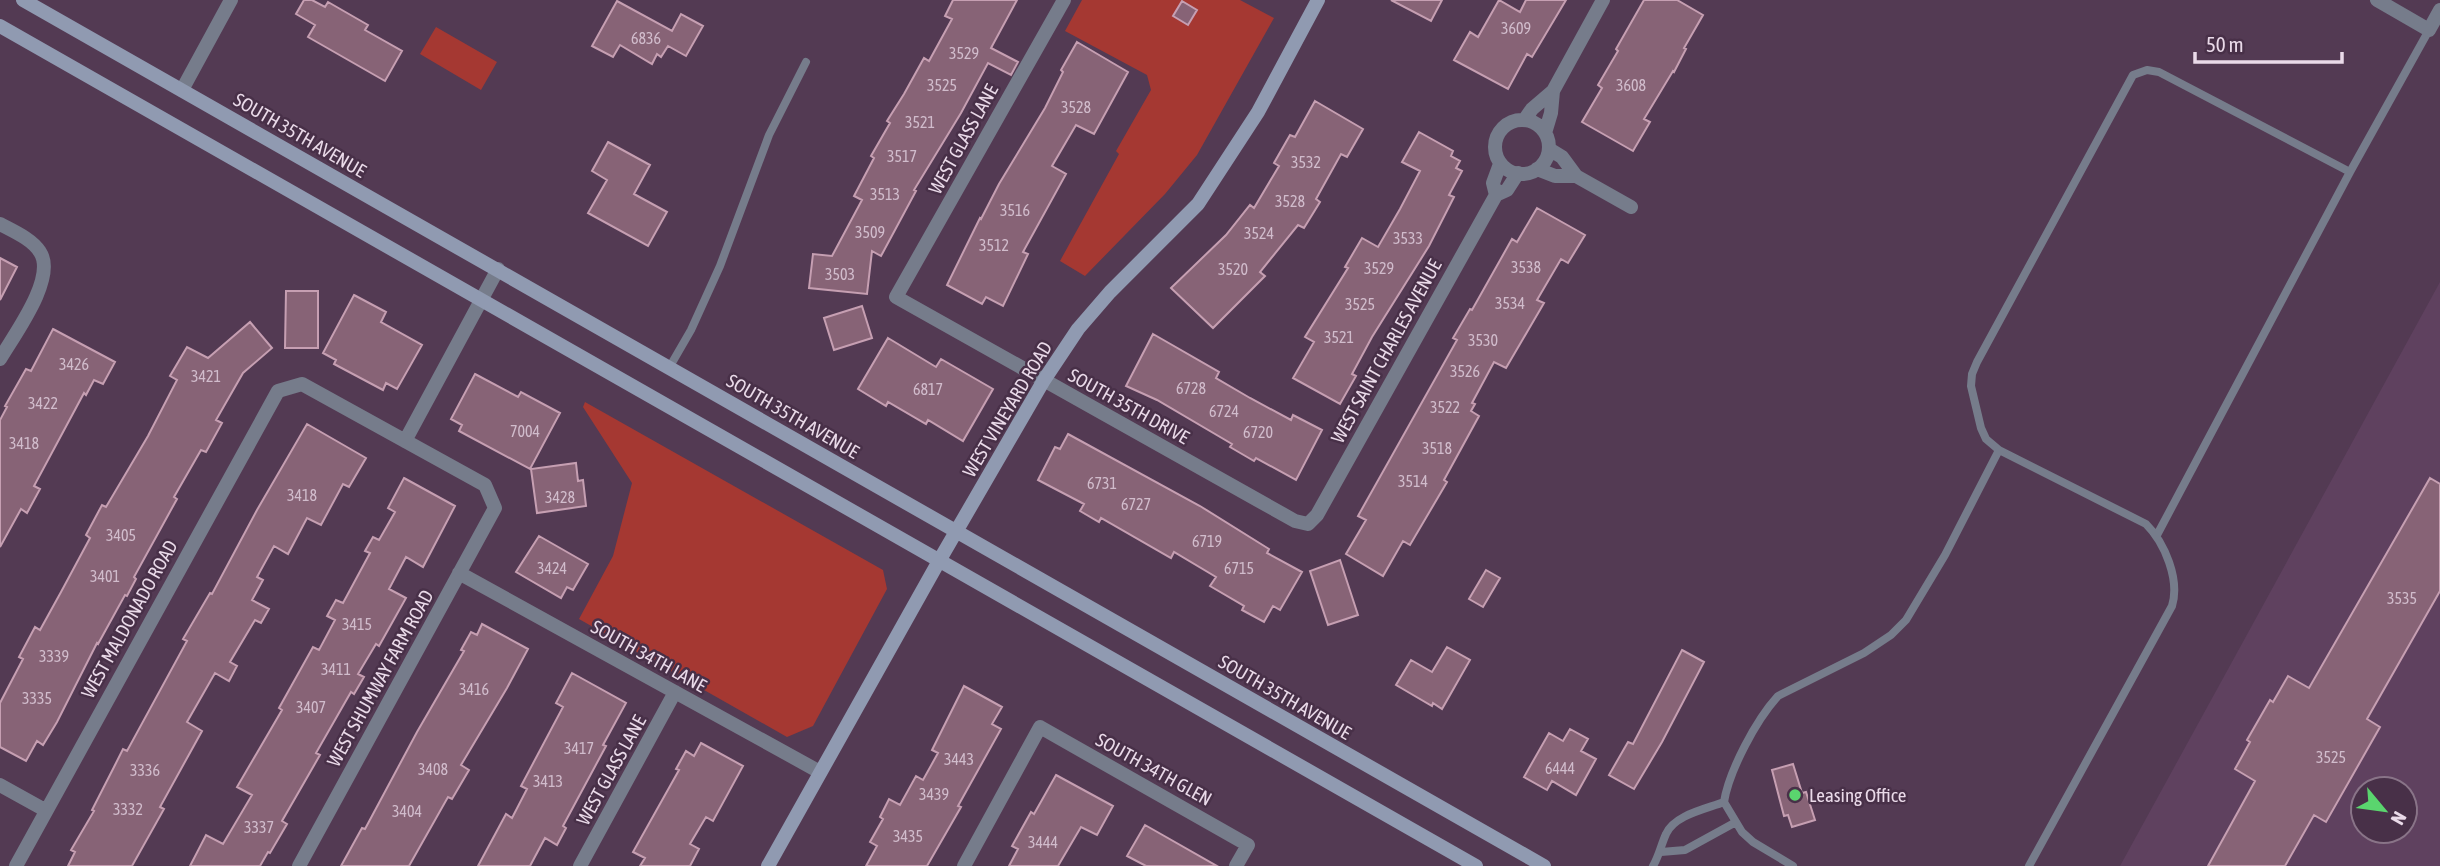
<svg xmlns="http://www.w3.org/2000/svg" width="2440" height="866" font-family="'Asap Condensed',sans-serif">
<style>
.built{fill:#5f415f;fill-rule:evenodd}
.green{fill:#a53832}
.building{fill:#876376;stroke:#c69fb2;stroke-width:2}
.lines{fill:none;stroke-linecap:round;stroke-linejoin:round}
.lane{stroke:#767c8b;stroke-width:8}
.street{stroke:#767c8b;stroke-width:14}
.secondary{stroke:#909ab1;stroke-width:14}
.poi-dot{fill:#5ad56e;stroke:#483048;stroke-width:2.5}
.labels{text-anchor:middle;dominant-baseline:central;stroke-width:5;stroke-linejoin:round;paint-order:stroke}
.number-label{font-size:16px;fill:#d1bccc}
.street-label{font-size:19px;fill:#eadae9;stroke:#483048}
.poi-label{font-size:19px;fill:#eadae9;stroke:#483048;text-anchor:start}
</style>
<rect width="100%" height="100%" fill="#533a53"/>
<path class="built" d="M2440,282V866H2120L2238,651ZM2363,789H2405V831H2363Z"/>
<path class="green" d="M1082,0H1240L1274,18L1197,155L1165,194L1085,276L1060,261L1119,154L1116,151L1151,90L1147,75L1065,31Z
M436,27L497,62L481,90L420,54Z
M585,402L883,570L887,589L813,726L787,737L579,619L613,556L632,483L583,407Z"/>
<path class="building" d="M304,0H312L325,7L328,2L368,25L365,30L402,51L385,81L308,37L315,25L296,14Z
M953,0H1017L991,48L1018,62L1011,75L988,63L961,113L914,190L916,191L881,256L872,251L867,294L809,288L813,254L832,256L862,200L854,196L874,158L871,156L890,123L887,121L904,94L924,58L929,61L952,19L945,16Z
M1391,0H1442L1431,21Z
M1499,0L1520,12L1526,0H1566L1532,57L1527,54L1508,89L1454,60L1470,32L1478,37Z
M1644,0H1677L1703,15L1684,48L1686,49L1674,72L1673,71L1644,119L1650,122L1633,151L1582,122L1602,88L1598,85L1618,51L1616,49Z
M617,1L672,31L681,14L703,26L686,56L668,46L661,57L657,54L652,64L620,45L613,57L592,46Z
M1182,1L1197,10L1188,25L1173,16Z
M1077,42L1128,72L1094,134L1076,125L1052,166L1066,174L1023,252L1028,254L1003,306L986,297L982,304L947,285L980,218L981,219L999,184L1045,108L1063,72L1061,70Z
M1315,101L1363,129L1347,157L1341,154L1316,199L1320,202L1304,228L1298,225L1260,272L1265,276L1213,328L1171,288L1226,235L1250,205L1254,208L1279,166L1274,163L1290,135L1295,137Z
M1419,132L1453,151L1451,156L1460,161L1456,168L1462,171L1449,195L1454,197L1429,246L1372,337L1352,374L1356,376L1340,404L1293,378L1314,342L1305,337L1348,268L1345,267L1362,238L1378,247L1400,209L1420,171L1402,162Z
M608,142L650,165L634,194L667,212L648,246L588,213L607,180L592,171Z
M1537,208L1585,235L1568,263L1561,259L1537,300L1544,303L1506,368L1494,362L1472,403L1475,404L1471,411L1479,416L1444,480L1447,482L1410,545L1403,541L1383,576L1346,554L1366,520L1358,516L1457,340L1453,338L1470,309L1472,310L1512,239L1517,242Z
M0,258L17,267L0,300Z
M286,291H318V348H285Z
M354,295L386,312L381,322L422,345L397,389L386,383L383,390L334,364L336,360L323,353Z
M862,306L872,338L834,350L824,318Z
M250,322L272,348L243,373L216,420L222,423L206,452L201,450L174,497L177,499L134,577L136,579L127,596L125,595L98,644L97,643L57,722L43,745L37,741L26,761L0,747V703L23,659L19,657L35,627L40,630L61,592L90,538L86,535L102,505L106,507L148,436L177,380L170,376L187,347L208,358Z
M53,329L115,362L103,384L94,380L86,395L84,393L34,486L40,489L27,513L21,509L0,547V420L7,407L5,406L26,369L31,371Z
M1153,334L1219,372L1216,378L1250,398L1291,420L1293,415L1322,430L1296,480L1256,458L1254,461L1230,447L1232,444L1157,400L1126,386Z
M888,338L936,367L941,359L993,389L963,441L928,420L926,424L888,402L886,406L858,389Z
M475,374L518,397L521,392L560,413L530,469L459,431L462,425L451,419Z
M307,424L366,458L349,487L343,484L321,525L307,518L288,554L274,546L257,577L263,580L252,600L269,609L261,623L255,620L230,662L237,666L229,681L215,673L187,722L202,731L160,807L164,809L132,866H68L75,852L71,850L94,811L92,810L114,767L123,749L127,751L187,641L183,639L210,593L212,594L257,510Z
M1068,434L1200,506L1269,549L1267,553L1302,572L1280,610L1273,606L1264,622L1242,610L1244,606L1210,586L1216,577L1174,552L1171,558L1101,518L1099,522L1080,511L1084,504L1038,480L1055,447L1060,449Z
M576,463L578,481L583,480L586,506L537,513L531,469Z
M404,478L455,506L423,567L406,557L389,589L406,598L379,646L376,644L358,674L364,677L354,694L351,692L316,753L320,755L282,821L287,824L270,853L268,852L260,866H190L206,835L223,844L252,795L237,787L282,710L279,708L313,647L319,650L335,620L327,616L336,600L343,603L370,553L365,551L373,537L379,540L395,512L388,508Z
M2430,478L2440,484V591L2367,719L2380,727L2326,822L2314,815L2285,866H2208L2255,781L2235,769L2250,742L2247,740L2270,700L2273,702L2288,676L2309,688Z
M539,536L588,564L573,590L567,587L561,598L516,572Z
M1340,560L1358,615L1328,625L1310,571Z
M1486,570L1500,578L1483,607L1469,599Z
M482,624L528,649L507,688L461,765L469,770L452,799L448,797L409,866H341L362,828L365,829L417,732L464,651L461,650L471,632L477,635Z
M1447,647L1470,660L1442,709L1433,703L1432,706L1396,685L1411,660L1432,672Z
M1682,650L1704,662L1662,742L1634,789L1609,775L1628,742L1633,744Z
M572,673L626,703L603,745L606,746L563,826L566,828L557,845L545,838L530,866H478L506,814L512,818L527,789L521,786L563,707L556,703Z
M964,686L1002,707L992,724L1001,729L958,806L961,807L927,866H866L877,846L870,842L883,819L880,817L889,799L900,805L916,776L923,780L938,753L932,750Z
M1570,729L1588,739L1581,751L1596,759L1576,795L1552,781L1547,790L1524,777L1549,733L1563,741Z
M701,743L743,766L713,821L706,817L690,844L699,849L690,866H640L645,858L633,852L679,770L676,769L686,751L694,756Z
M1793,764L1802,793L1806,792L1815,820L1792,827L1788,815L1784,816L1772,770Z
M1056,775L1113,806L1097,835L1081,827L1058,866H1009L1018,849L1012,846L1031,812L1034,814Z
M1145,825L1217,866H1146L1127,856Z"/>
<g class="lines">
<path class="lane" d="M2350,172L2429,30
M669,368L691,330L720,266L769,135L806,62
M1999,450L1986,439L1981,428L1971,386L1972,374L1977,362L2133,75L2147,70L2159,72L2350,172L2157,535
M1661,852L1685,850L1736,822
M1653,866C1659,856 1661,845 1666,834C1674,815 1706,809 1724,802
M1793,866L1753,842L1742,832L1724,802C1729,771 1756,720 1778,696L1864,653L1891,635L1906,620L1945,555L1999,450L2146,524C2165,543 2180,580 2172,606L2029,866"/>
<path class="street" d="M1064,0L896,297L1295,521L1308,524L1317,515L1496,195L1507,190L1518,173
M2377,0L2429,30L2440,10
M182,90L231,0
M1525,119L1532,109L1553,91L1603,0
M1495 147a27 27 0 1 1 54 0a27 27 0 1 1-54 0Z
M1545,133L1551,113L1553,91
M1549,149L1562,157L1576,176L1631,207
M1537,169L1555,176H1576
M1496,195L1493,183L1500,164
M0,224C13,231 32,239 40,252C57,278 14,335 0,359
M405,441L498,269
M459,573L820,772
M0,785L45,810
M16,866L278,391L302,384L485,485L495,508L299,866
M580,866L675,692
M964,866L1040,727L1248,845L1236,866"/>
<path class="secondary" d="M23,0L1544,866
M0,26L1476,866
M768,866L939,561L1044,380L1078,329L1110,292L1198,204L1258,112L1318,0"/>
</g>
<circle class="poi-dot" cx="1795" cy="795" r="7"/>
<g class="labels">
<g class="number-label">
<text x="1516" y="28">3609</text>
<text x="646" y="38">6836</text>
<text x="964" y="53">3529</text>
<text x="942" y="85">3525</text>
<text x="1631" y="85">3608</text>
<text x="1076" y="107">3528</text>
<text x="920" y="122">3521</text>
<text x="902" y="156">3517</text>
<text x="1306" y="162">3532</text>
<text x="885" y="194">3513</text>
<text x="1290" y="201">3528</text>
<text x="1015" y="210">3516</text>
<text x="870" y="232">3509</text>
<text x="1259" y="233">3524</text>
<text x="1408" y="238">3533</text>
<text x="994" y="245">3512</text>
<text x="1526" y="267">3538</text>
<text x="1379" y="268">3529</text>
<text x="1233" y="269">3520</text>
<text x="840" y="274">3503</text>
<text x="1510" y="303">3534</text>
<text x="1360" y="304">3525</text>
<text x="1339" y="337">3521</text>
<text x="1483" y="340">3530</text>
<text x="74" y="364">3426</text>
<text x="1465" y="371">3526</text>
<text x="206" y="376">3421</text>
<text x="1191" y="388">6728</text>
<text x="928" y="389">6817</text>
<text x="43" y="403">3422</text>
<text x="1445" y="407">3522</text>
<text x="1224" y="411">6724</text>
<text x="525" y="431">7004</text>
<text x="1258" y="432">6720</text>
<text x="24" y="443">3418</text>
<text x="1437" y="448">3518</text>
<text x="1413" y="481">3514</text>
<text x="1102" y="483">6731</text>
<text x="302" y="495">3418</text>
<text x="560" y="497">3428</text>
<text x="1136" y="504">6727</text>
<text x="121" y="535">3405</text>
<text x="1207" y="541">6719</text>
<text x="552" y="568">3424</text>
<text x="1239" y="568">6715</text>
<text x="105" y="576">3401</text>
<text x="2402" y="598">3535</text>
<text x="357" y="624">3415</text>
<text x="54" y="656">3339</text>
<text x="336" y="669">3411</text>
<text x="474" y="689">3416</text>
<text x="37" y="698">3335</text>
<text x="311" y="707">3407</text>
<text x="579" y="748">3417</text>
<text x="2331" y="757">3525</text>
<text x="959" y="759">3443</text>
<text x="1560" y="768">6444</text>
<text x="433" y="769">3408</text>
<text x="145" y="770">3336</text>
<text x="548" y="781">3413</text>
<text x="934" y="794">3439</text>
<text x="128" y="809">3332</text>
<text x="407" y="811">3404</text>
<text x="259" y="827">3337</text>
<text x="908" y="836">3435</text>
<text x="1043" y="842">3444</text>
</g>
<g class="street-label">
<text transform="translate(300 135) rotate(30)">SOUTH 35TH AVENUE</text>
<text transform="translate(963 139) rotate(-61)">WEST GLASS LANE</text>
<text transform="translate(1386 351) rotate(-61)">WEST SAINT CHARLES AVENUE</text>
<text transform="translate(1129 406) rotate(29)">SOUTH 35TH DRIVE</text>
<text transform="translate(1007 409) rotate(-59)">WEST VINEYARD ROAD</text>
<text transform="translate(793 416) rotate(30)">SOUTH 35TH AVENUE</text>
<text transform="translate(129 619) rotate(-61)">WEST MALDONADO ROAD</text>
<text transform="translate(649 656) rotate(29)">SOUTH 34TH LANE</text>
<text transform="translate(380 678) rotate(-61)">WEST SHUMWAY FARM ROAD</text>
<text transform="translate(1285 697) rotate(30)">SOUTH 35TH AVENUE</text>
<text transform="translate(1154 769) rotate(29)">SOUTH 34TH GLEN</text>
<text transform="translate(611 770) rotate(-61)">WEST GLASS LANE</text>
</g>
<g class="poi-label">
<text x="1809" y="795">Leasing Office</text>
</g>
</g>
<g transform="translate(2384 810) rotate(119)"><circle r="33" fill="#483048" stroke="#897488" stroke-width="2"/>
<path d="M0-5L12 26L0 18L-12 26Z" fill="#5ad56e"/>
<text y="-10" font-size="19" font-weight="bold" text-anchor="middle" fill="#eadae9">N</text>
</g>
<path d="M2195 52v10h147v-10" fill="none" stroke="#eadae9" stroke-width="3.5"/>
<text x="2206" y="52" font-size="21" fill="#eadae9" stroke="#483048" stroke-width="5" paint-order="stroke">50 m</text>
</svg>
